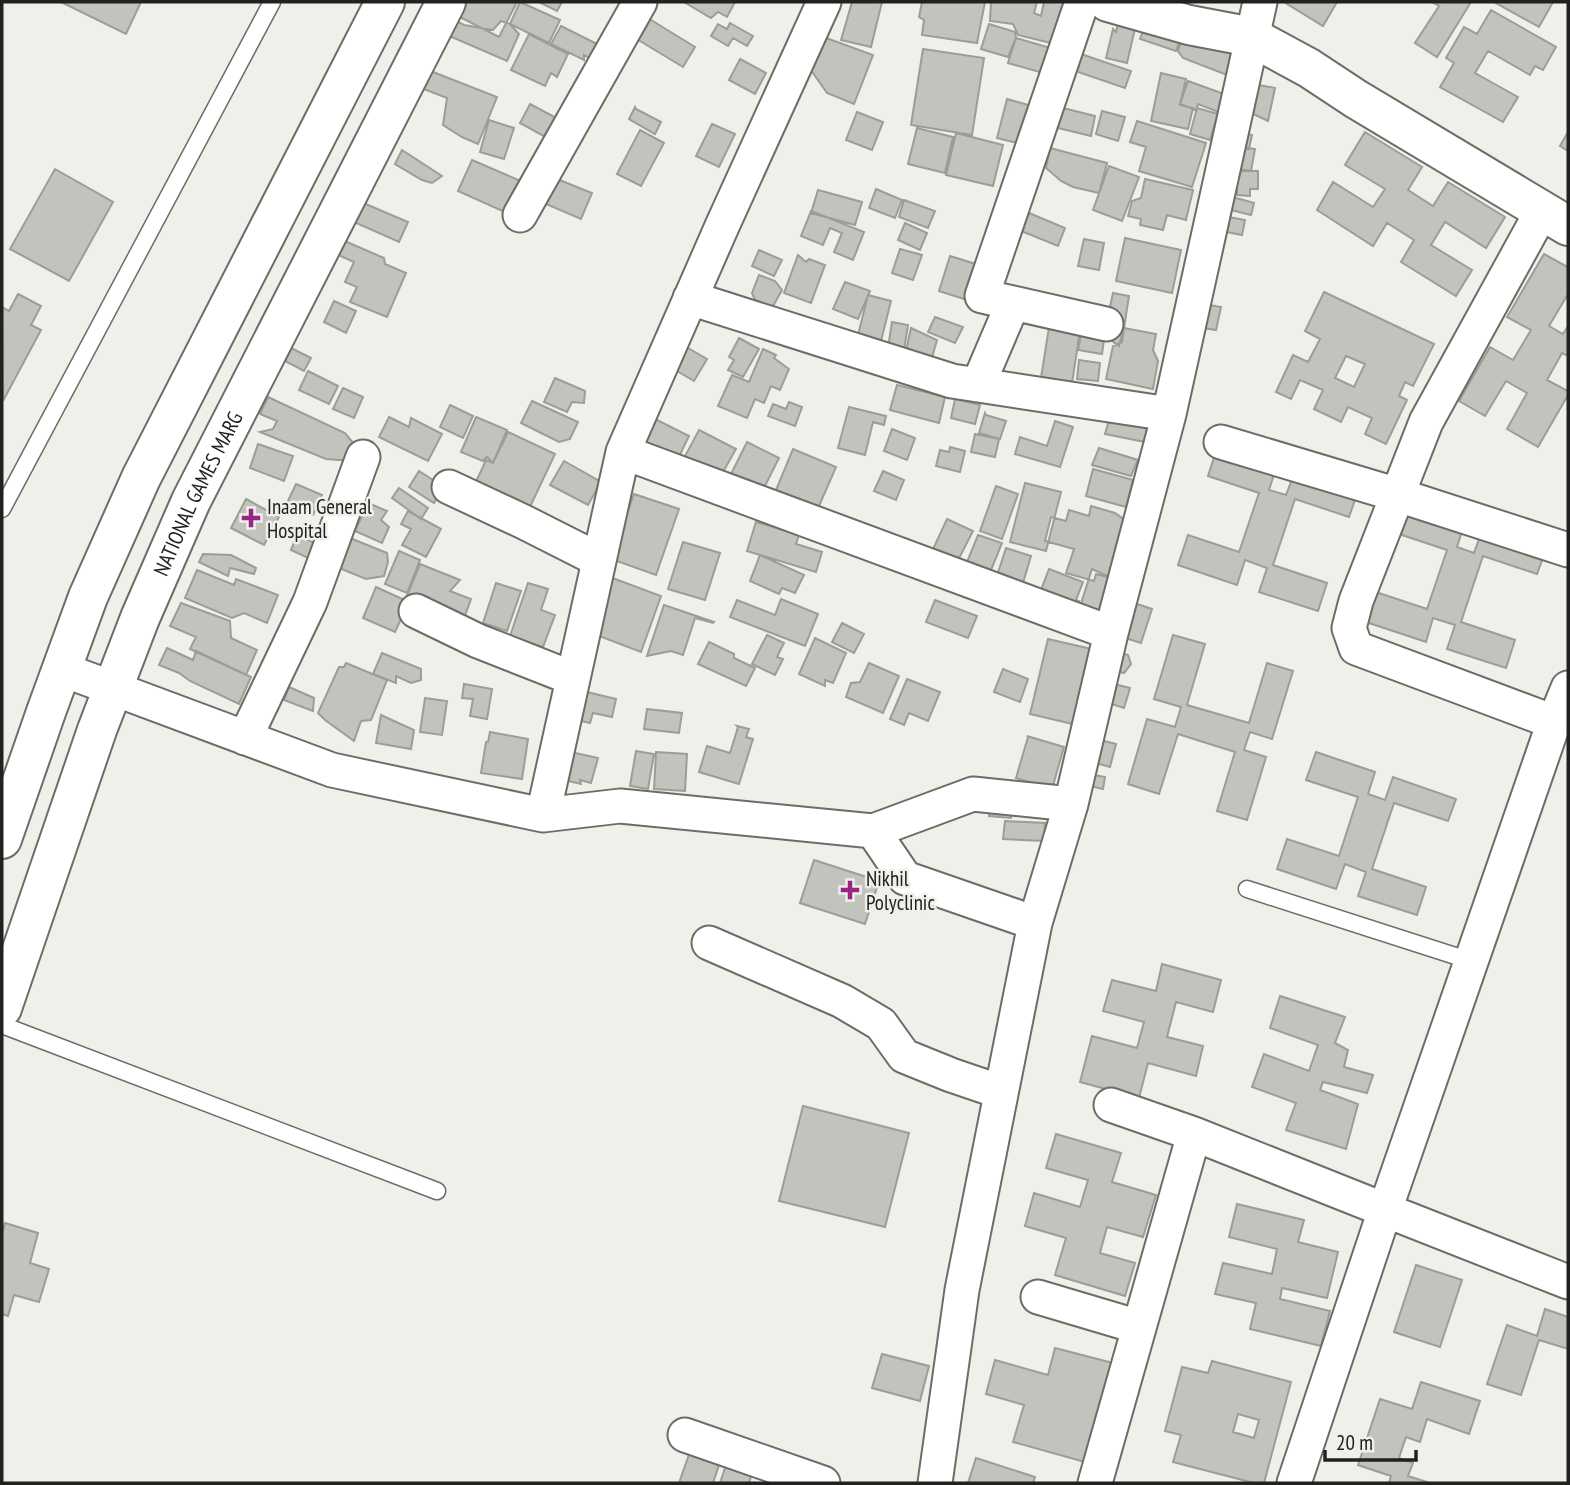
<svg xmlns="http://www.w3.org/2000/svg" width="1570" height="1485" font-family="'PT Sans Narrow',sans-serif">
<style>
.building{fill:#c2c3bd;stroke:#9b9d97;stroke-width:2;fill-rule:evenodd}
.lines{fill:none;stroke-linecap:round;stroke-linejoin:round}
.service-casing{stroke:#6b6d67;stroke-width:19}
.minor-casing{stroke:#6b6d67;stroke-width:37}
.tertiary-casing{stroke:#6b6d67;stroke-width:42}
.primary-casing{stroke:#6b6d67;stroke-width:42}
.service{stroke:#fff;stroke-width:16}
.minor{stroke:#fff;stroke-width:33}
.tertiary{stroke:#fff;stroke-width:38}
.primary{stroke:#fff;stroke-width:38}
.poi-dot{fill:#962583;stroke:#eef0ea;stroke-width:2.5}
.labels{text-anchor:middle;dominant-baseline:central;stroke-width:5;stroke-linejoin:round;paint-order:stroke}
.street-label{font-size:21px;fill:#212220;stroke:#eef0ea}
.poi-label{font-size:21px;fill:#212220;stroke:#eef0ea;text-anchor:start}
</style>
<rect width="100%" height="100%" fill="#eef0ea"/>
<path class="building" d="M61,2H141L126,34Z
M458,2H517L499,37L452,13Z
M520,2L560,20L549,43L510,24Z
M539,2H562L557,11Z
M684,2H735L727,17L718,12L711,18Z
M852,2H882L871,47L841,40Z
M922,2H985L977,43L922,35L924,20L919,17Z
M991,2H1037L1034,13L1041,16L1044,2H1071L1059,45L1018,35L1013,24L990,21Z
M1284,2H1337L1323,26Z
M1432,2H1471L1437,57L1415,43L1439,6Z
M1494,2H1553L1539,27Z
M1491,10L1556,47L1543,70L1535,66L1530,75L1488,51L1475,73L1518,97L1503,122L1440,87L1454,63L1446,58L1464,27L1477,34Z
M643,15L695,47L683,67L630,35Z
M1120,16L1137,20L1127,63L1106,58L1113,29L1116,32Z
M454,20L464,25L493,30L501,21L510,24L519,34L507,61L447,35Z
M1147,20L1183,32L1176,51L1140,39Z
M730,23L753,36L747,46L733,38L728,46L711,36L718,24L727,29Z
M989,24L1015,32L1016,38L1008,57L981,49Z
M561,26L605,48L598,62L584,55V60L551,44Z
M810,32L873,55L854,104L827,93L813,73L800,63Z
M529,34L568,54L557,77L551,73L545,86L511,70Z
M1183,37L1237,50L1227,75L1183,58L1178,51Z
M1016,38L1057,50L1050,75L1008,63Z
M923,49L984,58L972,135L911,125Z
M1081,54L1131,71L1125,88L1075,71Z
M740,59L766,73L755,94L729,80Z
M428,70L497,97L478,144L462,137L443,125L447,98L421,88Z
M1161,73L1186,79L1180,104V105L1193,108L1188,129L1151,121Z
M1188,81L1227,95L1221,113L1198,104L1196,110L1180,104Z
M1254,84L1275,88L1268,121L1249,112Z
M1007,99L1039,108L1029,146L997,138Z
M530,104L560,120L549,139L520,123Z
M635,107L636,109L661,122L655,134L629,119Z
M1063,108L1095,116L1091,136L1058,128Z
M1197,108L1218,114L1210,140L1190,134Z
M1102,111L1125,117L1118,141L1096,134Z
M857,112L883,122L872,150L846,140Z
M489,120L514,128L504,159L480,152Z
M1137,121L1206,143L1192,187L1139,171L1146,147L1130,142Z
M712,124L735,134L719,167L696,156Z
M917,128L953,137L945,173L908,164Z
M640,130L664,143L641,186L617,174Z
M1237,132L1252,135L1249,149L1236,146Z
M1365,132L1422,167L1408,190L1433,206L1448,182L1505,217L1486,248L1445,222L1431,245L1472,270L1456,296L1401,262L1414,240L1387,223L1373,246L1317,210L1333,182L1373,207L1385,189L1345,165Z
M1568,132V151L1560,146Z
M956,133L1003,145L993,186L946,175Z
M1236,146L1255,149L1251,171L1233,168Z
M1050,148L1107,163L1099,193L1073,187L1061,181L1046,168Z
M402,150L442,176L432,183L422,180L395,164Z
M472,160L523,182L509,214L458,191Z
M1109,166L1139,177L1122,221L1093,210Z
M55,169L113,202L69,281L10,249Z
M1237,171H1258V189H1250V196L1237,195Z
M557,179L592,193L581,219L546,204Z
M1145,179L1193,190L1186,220L1167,215L1163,230L1140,225L1141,219L1128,216L1132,201L1141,198Z
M876,189L902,200L895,218L869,208Z
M818,190L862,202L855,225L811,213Z
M1229,196L1254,203L1251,215L1227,209Z
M904,200L935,211L928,228L899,217Z
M361,202L408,222L399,242L354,222Z
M811,211L864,232L853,260L834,252L842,233L830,228L823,245L801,236Z
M1029,213L1065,228L1058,246L1021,231Z
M1218,215L1245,220L1242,235L1216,230Z
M905,223L927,233L920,250L898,240Z
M1125,238L1181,250L1172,293L1116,281Z
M340,239L384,258L385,264L406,273L387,317L350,302L357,287L345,282L354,262L334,253Z
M1084,239L1104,243L1099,270L1078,266Z
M900,249L922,255L913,280L892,273Z
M759,250L782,260L774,276L752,266Z
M1544,254L1568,267V294L1549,326L1563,334L1568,326V356L1562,353L1547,380L1568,391V395L1538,447L1507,429L1527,393L1506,381L1485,416L1459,401L1490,347L1513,360L1531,330L1507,317Z
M798,255L806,262L809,259L825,265L811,303L784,293Z
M950,256L995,270L983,305L939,291Z
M759,275L775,281L782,290L771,310L756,302L752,293Z
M845,282L870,291L858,319L833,309Z
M1324,292L1434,344L1413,386L1405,382L1399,396L1407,400L1386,444L1365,434L1372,418L1348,407L1341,422L1314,409L1323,390L1300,380L1291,399L1276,392L1293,355L1308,362L1320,339L1305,331ZM1346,356L1365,364L1354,387L1335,378Z
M1113,293L1129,296L1124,328L1119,346L1104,335Z
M18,294L41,306L31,325L41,330L3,401L2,307L9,311Z
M868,295L891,301L878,353L855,347Z
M334,301L356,311L346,333L324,322Z
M1198,303L1221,307L1216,330L1197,327Z
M935,317L963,327L955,343L928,332Z
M892,322L908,325L904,350L888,348Z
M1049,327L1080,331L1072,383L1041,378Z
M911,328L937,340L931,361L905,355Z
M1124,328L1156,334L1153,350L1158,361L1153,389L1106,379L1113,346L1122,342Z
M1082,329L1105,332L1102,354L1078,350Z
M739,338L759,349L743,377L728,370L734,360L729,357Z
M683,345L707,359L694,381L670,367Z
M291,348L311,358L304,371L285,361Z
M763,349L776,355L774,358L789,369L780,390L771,386L764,403L755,399L747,418L718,406L732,375L749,382Z
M1079,360L1100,363L1098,381L1077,379Z
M308,371L338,386L329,404L299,390Z
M555,378L585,391L584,403L572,402L567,412L544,402Z
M897,385L945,397L939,423L890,410Z
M343,388L363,397L354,418L333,409Z
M268,397L345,433L358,449L352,461L326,459L260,432L273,429L277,421L260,414Z
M955,399L980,405L975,424L951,418Z
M532,401L578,422L570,439L559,442L521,423Z
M789,402L802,407L795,426L768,416L773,404L786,409Z
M450,405L473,416L463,438L440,427Z
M849,407L886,416L884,425L873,422L865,455L838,448Z
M1112,410L1148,416L1145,442L1105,434Z
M985,413L986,415L1006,421L1000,439L979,433Z
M389,417L409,427L411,418L442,434L428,461L379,437Z
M476,417L507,430L493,463L487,457L483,461L461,452Z
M651,417L689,436L674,467L635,449Z
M1055,421L1073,427L1060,467L1015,454L1020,437L1047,446Z
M892,429L915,438L907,460L884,451Z
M699,430L736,449L718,481L682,462Z
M508,432L555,454L529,509L475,484L486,460L493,463Z
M975,434L999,439L995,457L971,452Z
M747,442L779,458L759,498L727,482Z
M258,444L293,456L284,481L250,468Z
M950,447L965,451L960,472L936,466L940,450L949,452Z
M1099,448L1138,460L1131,476L1092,465Z
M1217,448L1276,468L1269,490L1286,495L1294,474L1357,494L1349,517L1295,499L1273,565L1327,583L1318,611L1259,592L1267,568L1245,560L1237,585L1178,565L1188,535L1239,552L1259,493L1208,476Z
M793,449L836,467L816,513L774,495Z
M564,461L601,482L588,505L550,485Z
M1093,469L1133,480L1126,507L1086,496Z
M419,471L444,487L434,503L409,487Z
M883,471L904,480L896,500L874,491Z
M1025,483L1061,492L1046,551L1010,542Z
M296,484L322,495L313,515L287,503Z
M996,486L1018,494L1002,539L980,531Z
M399,488L428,508L421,519L392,498Z
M634,494L679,509L656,575L611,559Z
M246,499L279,517L264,545L231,528Z
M368,503L387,511L381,520L389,527L382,543L355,531Z
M1405,505L1464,525L1457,547L1474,553L1482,531L1545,552L1537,574L1483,556L1461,622L1515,640L1506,668L1447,649L1455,625L1433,618L1426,642L1366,622L1376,592L1427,609L1447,550L1396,533Z
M1091,506L1115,513L1129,523L1114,579L1096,574L1094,581L1066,573L1074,549L1045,541L1051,517L1066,521L1069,510L1089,516Z
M408,511L441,529L426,557L402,545L411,529L401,524Z
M947,519L973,531L953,570L927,562Z
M756,522L799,535L796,544L822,552L816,572L747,551Z
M340,534L387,553L388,562L384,576L366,579L322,561Z
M297,535L315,543L308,558L291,550Z
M978,535L1002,543L987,580L963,572Z
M683,542L720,553L705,600L668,589Z
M1006,548L1031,556L1020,593L994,585Z
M399,551L420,560L407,593L385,584Z
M203,554L231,555L256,568L254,574L230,568L228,576L199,562Z
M760,555L804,575L795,593L782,588L779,594L750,581Z
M420,564L460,580L450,591L471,599L463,621L406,598Z
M1049,569L1083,582L1076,600L1079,601L1073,617L1036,603Z
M1092,569L1114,579L1101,624L1077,616Z
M197,570L234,585L236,579L278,595L267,623L244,613L232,618L185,598Z
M607,576L661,596L641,652L586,631Z
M496,583L521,591L507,631L483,623Z
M528,583L548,589L541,610L555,615L543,647L510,636Z
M376,587L409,602L395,632L363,618Z
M1119,598L1152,609L1141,643L1110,633Z
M781,599L818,614L805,646L730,617L737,600L775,615Z
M935,600L977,616L968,638L926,622Z
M181,603L230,621L231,638L257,650L246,675L190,649L196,637L170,626Z
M664,605L714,622L713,623L695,618L683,655L671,651L647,656Z
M842,623L864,634L854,653L832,642Z
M767,635L784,643L777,657L783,659L775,675L752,664Z
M1173,635L1205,644L1187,705L1249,723L1267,663L1293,671L1272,739L1250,732L1244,750L1266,757L1247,820L1217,811L1235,752L1178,734L1159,794L1128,784L1147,719L1175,727L1181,707L1154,699Z
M815,638L846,653L833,683L825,680V686L799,674Z
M1048,639L1096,650L1077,725L1030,714Z
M709,642L734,654V658L755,668L746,686L698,664Z
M167,648L193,660L196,651L251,677L239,704L190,681L179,673L159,665Z
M1112,650L1128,655L1131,664L1124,673L1106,668Z
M382,653L421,669V680L411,683L396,676V683L373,674Z
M346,663L387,680L371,720L361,721L354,741L325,720L318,713L339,667H344Z
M869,663L899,676L883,713L846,697L851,683L860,682Z
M1003,669L1028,679L1020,702L994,692Z
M907,679L940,692L928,721L909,713L904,725L890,719Z
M464,684L492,689L487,719L470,716L473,699L462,698Z
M1114,684L1130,688L1124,708L1102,701Z
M289,687L314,698L313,711L284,700Z
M579,690L616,699L612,717L593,713L590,723L573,719Z
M425,698L447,701L442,735L420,732Z
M647,709L682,713L679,733L644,729Z
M381,715L414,730L411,749L376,743Z
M737,726L749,729L746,737L753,739L739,784L699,772L707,746L730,753L738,727Z
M490,732L528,739L522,779L481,773L486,742H488Z
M1027,736L1064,747L1052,789L1016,778L1028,737Z
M1089,737L1116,744L1110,767L1089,761Z
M562,750L598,758L591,783L580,780L581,784L555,778Z
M636,751L654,754L648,789L630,786Z
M656,752L687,754L685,791L654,789Z
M1316,752L1375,772L1368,794L1385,800L1393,777L1456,799L1448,821L1394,803L1372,869L1426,887L1417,915L1358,896L1366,872L1345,864L1336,889L1277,869L1287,839L1339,856L1358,797L1306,780Z
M1084,773L1105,777L1103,789L1081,784Z
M992,798L1013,800L1011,818L989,816Z
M1005,821L1045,823L1044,841L1003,839Z
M814,860L879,881L865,924L800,903Z
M1162,964L1221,980L1213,1012L1176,1002L1167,1037L1203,1046L1196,1076L1148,1063L1139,1098L1080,1082L1092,1036L1137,1048L1144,1022L1103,1011L1112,980L1156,991Z
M1280,996L1345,1017L1335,1043L1348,1050L1344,1067L1373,1075L1367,1093L1323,1082L1320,1090L1358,1104L1346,1149L1286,1130L1296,1103L1252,1087L1264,1054L1309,1071L1318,1045L1270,1028Z
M803,1106L909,1133L885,1227L779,1201Z
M1056,1134L1121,1153L1112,1182L1156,1195L1143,1237L1107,1227L1100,1253L1135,1263L1125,1296L1055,1275L1066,1238L1025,1226L1034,1193L1080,1207L1088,1180L1046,1168Z
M1237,1204L1304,1220L1298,1242L1338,1252L1327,1298L1282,1288L1280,1299L1330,1311L1321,1346L1250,1329L1256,1303L1215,1294L1223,1263L1272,1274L1277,1249L1229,1237Z
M5,1223L38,1233L30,1263L49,1269L39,1302L14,1295L8,1316L2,1314V1234Z
M1416,1265L1462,1280L1440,1347L1394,1332Z
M1545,1309L1568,1317V1349L1539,1340L1521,1395L1487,1384L1507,1325L1537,1336Z
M1055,1348L1113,1363L1085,1462L1013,1442L1024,1405L986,1394L995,1360L1048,1375Z
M882,1354L929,1366L920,1401L872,1388Z
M1212,1361L1291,1382L1264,1483H1254L1173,1462L1181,1435L1165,1431L1182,1367L1208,1373ZM1238,1414L1259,1420L1254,1438L1233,1432Z
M1421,1382L1480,1401L1469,1434L1427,1419L1420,1442L1406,1437L1399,1458L1413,1463L1408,1476L1430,1483H1389L1391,1476L1358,1465L1380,1399L1412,1409Z
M692,1446L722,1456L713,1483H679Z
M976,1458L1035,1477L1033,1483H968Z
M728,1459L754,1467L749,1483H720Z"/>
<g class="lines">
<defs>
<path id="service" d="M2,509L272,2
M1247,889L1471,961
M2,1025L437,1191"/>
<path id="minor" d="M1082,2L982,296L1106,324
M1542,211L1426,422L1356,601L1349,628L1356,648L1554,722
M520,215L640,2
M690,298L952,381L1169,414
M978,385L1013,303
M1221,442L1398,495L1568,550
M623,452L1111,633
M449,487L524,522L599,560
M416,611L478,641L572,678
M61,669L332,770L543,815L623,452L723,224L824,2
M1568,688L1554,722L1385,1210L1568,1282
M245,738L310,602L363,457
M543,815L620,806L873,831L973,794L1071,804
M873,831L905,878L1035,923
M709,943L842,1001L881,1024L904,1056L951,1075L1001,1092
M1111,1105L1194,1134L1385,1210L1294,1483
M1038,1297L1139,1327
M685,1435L823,1483
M935,1483L962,1290L1035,923L1071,804L1111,633L1169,414L1260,2
M1095,1483L1194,1134"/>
<path id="tertiary" d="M1108,2L1189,25L1252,37L1309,68L1356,99L1568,226"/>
<g id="primary">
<path d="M2,839L46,712L88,597L141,478L385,2"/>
<path id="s1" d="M2,1008L97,730L140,618L191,501L446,2"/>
</g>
</defs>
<use href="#service" class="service-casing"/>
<use href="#minor" class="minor-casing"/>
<use href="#tertiary" class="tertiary-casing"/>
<use href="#primary" class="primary-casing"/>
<use href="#service" class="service"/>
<use href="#minor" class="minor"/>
<use href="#tertiary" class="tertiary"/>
<use href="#primary" class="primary"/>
</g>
<g class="poi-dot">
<path d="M247.5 507.5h7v7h7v7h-7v7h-7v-7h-7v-7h7z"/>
<path d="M846.5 879.5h7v7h7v7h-7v7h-7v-7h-7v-7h7z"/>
</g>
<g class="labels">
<g class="street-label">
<text stroke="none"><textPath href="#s1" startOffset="551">NATIONAL GAMES MARG</textPath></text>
</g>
<g class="poi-label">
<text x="267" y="506">Inaam General<tspan x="267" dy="24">Hospital</tspan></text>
<text x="866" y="878">Nikhil<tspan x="866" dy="24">Polyclinic</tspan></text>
</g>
</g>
<rect width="1570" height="1485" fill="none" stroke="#212220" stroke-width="7"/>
<path d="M1325 1450v10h91v-10" fill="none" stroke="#212220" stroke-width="3.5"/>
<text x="1336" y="1450" font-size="21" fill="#212220" stroke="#eef0ea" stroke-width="5" paint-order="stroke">20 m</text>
</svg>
